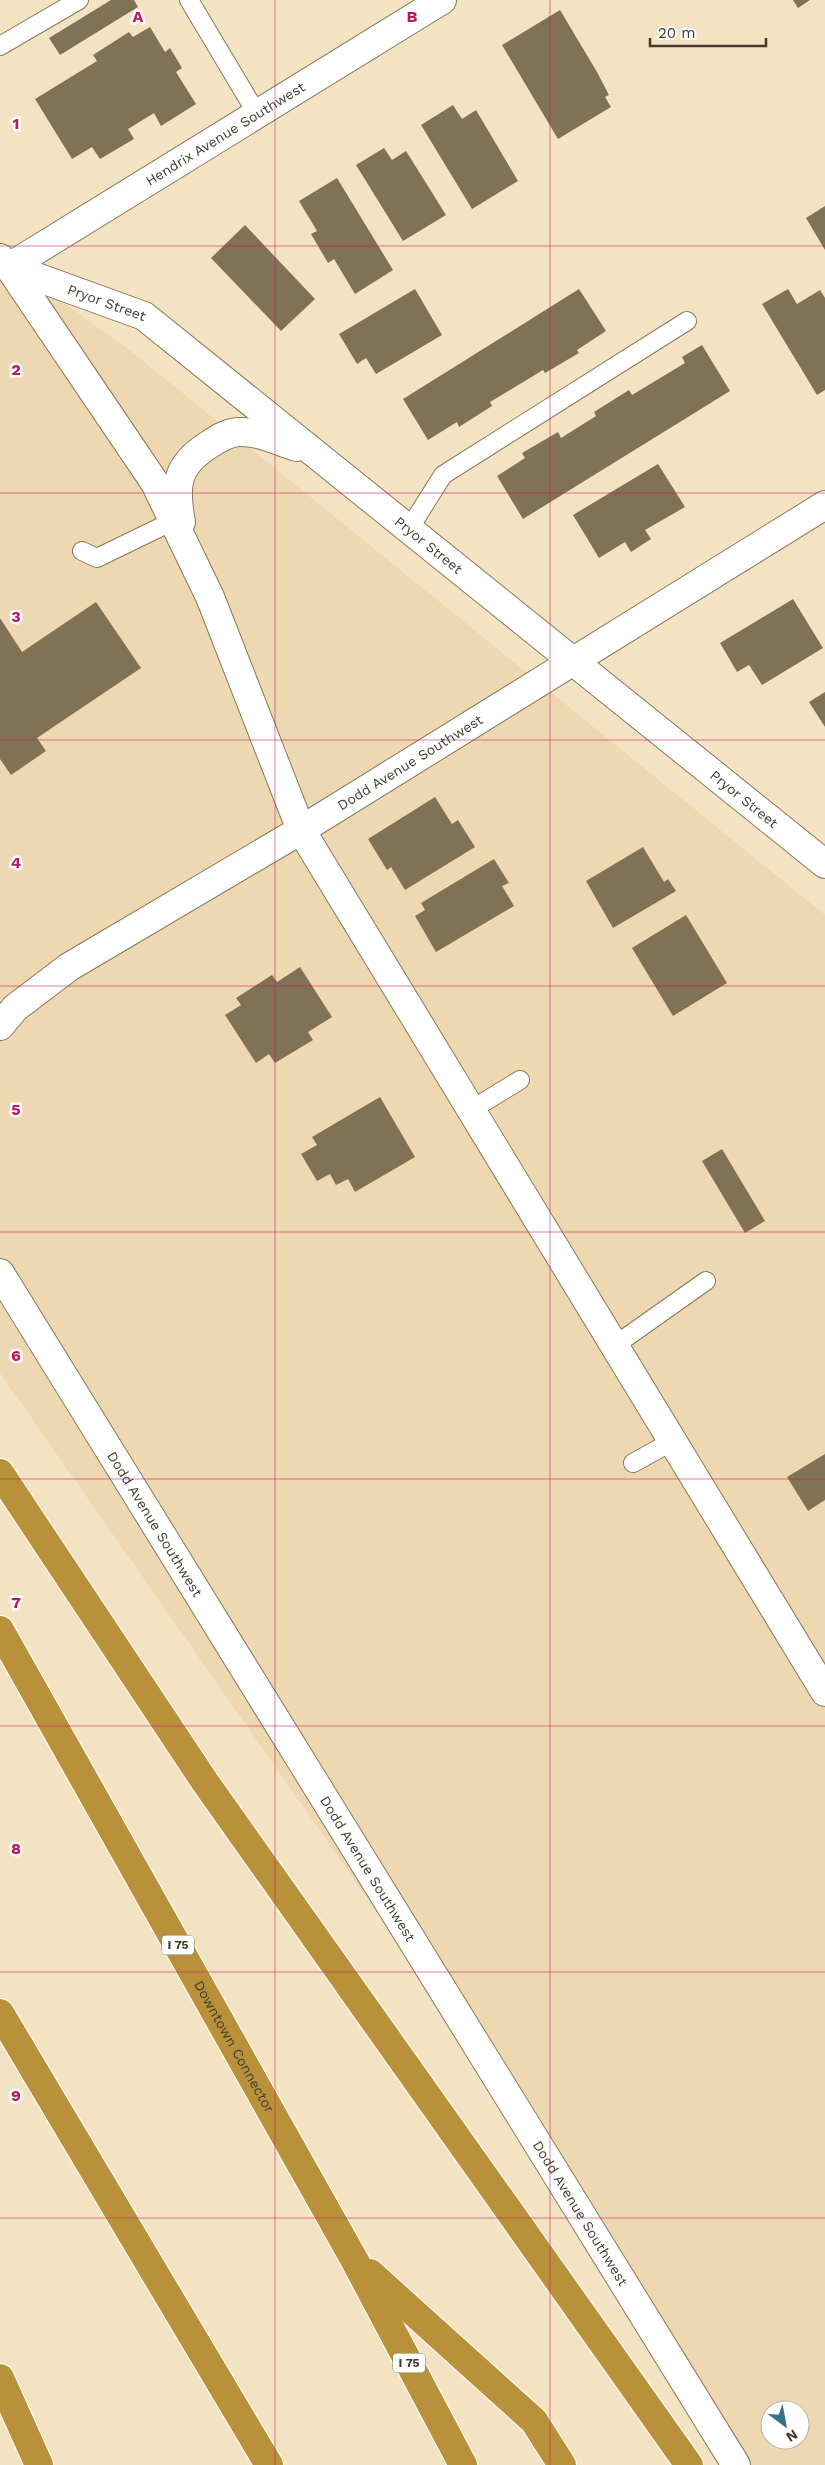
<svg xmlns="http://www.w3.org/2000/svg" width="825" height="2465" font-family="'Work Sans',sans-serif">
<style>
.built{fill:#eed8b1;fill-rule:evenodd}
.building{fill:#827255}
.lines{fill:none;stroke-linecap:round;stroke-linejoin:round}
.lane-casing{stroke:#88785a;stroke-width:20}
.street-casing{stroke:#88785a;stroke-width:30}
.secondary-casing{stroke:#88785a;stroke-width:30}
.highway-casing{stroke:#fff;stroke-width:30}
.lane{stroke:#fff;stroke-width:18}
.street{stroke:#fff;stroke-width:28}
.secondary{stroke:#fff;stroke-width:28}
.highway{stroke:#ba913b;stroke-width:28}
.grid{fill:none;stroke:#c2185b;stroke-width:1;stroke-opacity:0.55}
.labels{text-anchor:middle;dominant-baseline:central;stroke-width:5;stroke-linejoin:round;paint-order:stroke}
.shield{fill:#fff;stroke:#7b766d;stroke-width:1}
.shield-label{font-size:12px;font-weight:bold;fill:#423b2e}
.street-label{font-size:14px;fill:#423b2e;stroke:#fff}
.grid-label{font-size:16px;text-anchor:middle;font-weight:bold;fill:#c2185b;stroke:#fff;stroke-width:5;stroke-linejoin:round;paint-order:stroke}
</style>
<rect width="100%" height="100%" fill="#f4e3c2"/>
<path class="built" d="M0,257L132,352L825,915V2465H749L646,2297L0,1373ZM770,2410H800V2440H770Z"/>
<path class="building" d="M111,0H134L138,7L60,55L49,38Z
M793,0H810L798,8Z
M560,10L597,72L609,95L605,97L611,107L558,139L502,45Z
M150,27L165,52L170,48L182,68L176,72L196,104L161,126L154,113L128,129L134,139L100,159L92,147L72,159L35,99L97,61L93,55L129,32L133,37Z
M453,105L462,119L476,110L518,181L472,209L421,125Z
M384,148L392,160L406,151L446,215L403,241L356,165Z
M337,178L393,270L355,294L334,259L328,263L311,234L317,231L299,201Z
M825,206V250L806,218Z
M245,225L315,299L281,331L211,258Z
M415,289L442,335L376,374L366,358L357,364L339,334Z
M579,289L606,331L577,350L579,353L545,373L543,370L490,402L492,406L459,427L457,422L428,440L403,399Z
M788,289L797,304L820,290L825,298V390L817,395L762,304Z
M702,345L730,391L523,519L497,476L525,458L522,453L558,432L561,438L596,416L594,412L629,390L632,395L685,363L682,357Z
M658,464L685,507L645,530L651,539L631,552L625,542L599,558L573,515Z
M793,599L823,648L762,685L749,665L737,672L720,643Z
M96,602L141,668L37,738L46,751L11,775L0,759V618L22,652Z
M825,692V727L809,702Z
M435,797L452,824L458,820L475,847L405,890L391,867L387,870L368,839Z
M643,847L664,882L668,879L676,891L613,928L586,881Z
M494,859L509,883L502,886L514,906L436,952L415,916L425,910L421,903Z
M686,915L727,983L673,1016L632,948Z
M300,967L332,1017L308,1032L313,1040L275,1063L269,1054L256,1063L225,1015L241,1005L236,998L272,975L277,982Z
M380,1097L415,1157L355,1192L348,1179L336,1185L330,1174L317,1181L301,1154L317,1145L312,1137Z
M722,1149L765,1221L745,1233L702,1161Z
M825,1454V1500L808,1511L787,1477Z"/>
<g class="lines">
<defs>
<path id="lane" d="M189,0L257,114
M0,46L79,0
M409,529L443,475L687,321
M82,551L97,558L173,521
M471,1110L520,1080
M614,1346L706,1281
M633,1463L671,1442"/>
<g id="street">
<path id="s1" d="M9,267L442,0"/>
<path id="s2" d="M0,1026L15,1008L69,967L301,830L825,505"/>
<path id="s3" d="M0,1273L736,2465"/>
</g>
<g id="secondary">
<path d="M0,258L9,267L155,483L210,597L301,830L825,1692"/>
<path id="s4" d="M9,267L144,316L825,864"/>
<path d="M181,522C174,485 176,465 210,444C219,438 227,433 238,432C259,431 277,441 297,447"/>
</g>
<g id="highway">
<path d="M0,1473L205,1782L689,2465"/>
<path id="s5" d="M0,1630L355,2261L463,2465"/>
<path d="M0,2013L269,2465"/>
<path d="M370,2273L534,2421L562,2465"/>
<path d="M0,2378L39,2465"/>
</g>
</defs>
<use href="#lane" class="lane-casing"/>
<use href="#street" class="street-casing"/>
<use href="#secondary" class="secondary-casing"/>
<use href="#highway" class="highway-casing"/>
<use href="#lane" class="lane"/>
<use href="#street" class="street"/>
<use href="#secondary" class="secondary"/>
<use href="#highway" class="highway"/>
</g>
<path class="grid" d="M275,0V2465M550,0V2465M0,246H825M0,493H825M0,740H825M0,986H825M0,1232H825M0,1479H825M0,1726H825M0,1972H825M0,2218H825"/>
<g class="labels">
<g class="shield">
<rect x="162" y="1935.5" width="32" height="19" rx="4"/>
<rect x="393" y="2353.5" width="32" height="19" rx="4"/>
</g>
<g class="shield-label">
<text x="178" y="1945">I 75</text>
<text x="409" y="2363">I 75</text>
</g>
<g class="street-label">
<text stroke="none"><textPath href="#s1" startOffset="254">Hendrix Avenue Southwest</textPath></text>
<text stroke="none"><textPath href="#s4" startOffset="104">Pryor Street</textPath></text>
<text stroke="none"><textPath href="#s4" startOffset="509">Pryor Street</textPath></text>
<text stroke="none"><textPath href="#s2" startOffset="489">Dodd Avenue Southwest</textPath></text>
<text stroke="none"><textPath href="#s4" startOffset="914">Pryor Street</textPath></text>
<text stroke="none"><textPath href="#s3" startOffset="295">Dodd Avenue Southwest</textPath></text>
<text stroke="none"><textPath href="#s3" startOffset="700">Dodd Avenue Southwest</textPath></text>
<text stroke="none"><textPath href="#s5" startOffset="478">Downtown Connector</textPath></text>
<text stroke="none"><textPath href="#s3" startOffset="1105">Dodd Avenue Southwest</textPath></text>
</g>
</g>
<g class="grid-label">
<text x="138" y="22">A</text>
<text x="412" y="22">B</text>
<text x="16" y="129">1</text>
<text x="16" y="375">2</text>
<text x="16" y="622">3</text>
<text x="16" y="868">4</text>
<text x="16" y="1115">5</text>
<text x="16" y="1361">6</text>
<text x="16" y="1608">7</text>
<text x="16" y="1854">8</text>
<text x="16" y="2101">9</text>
</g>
<g transform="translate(785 2425) rotate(148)"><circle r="24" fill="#ffffff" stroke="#b3b1ab"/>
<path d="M0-4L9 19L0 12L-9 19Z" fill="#376e89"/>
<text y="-8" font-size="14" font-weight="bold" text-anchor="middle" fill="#423b2e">N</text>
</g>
<path d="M650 38v8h116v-8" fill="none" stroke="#423b2e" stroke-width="2.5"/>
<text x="658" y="38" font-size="15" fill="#423b2e" stroke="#ffffff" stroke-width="4" paint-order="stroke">20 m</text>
</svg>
